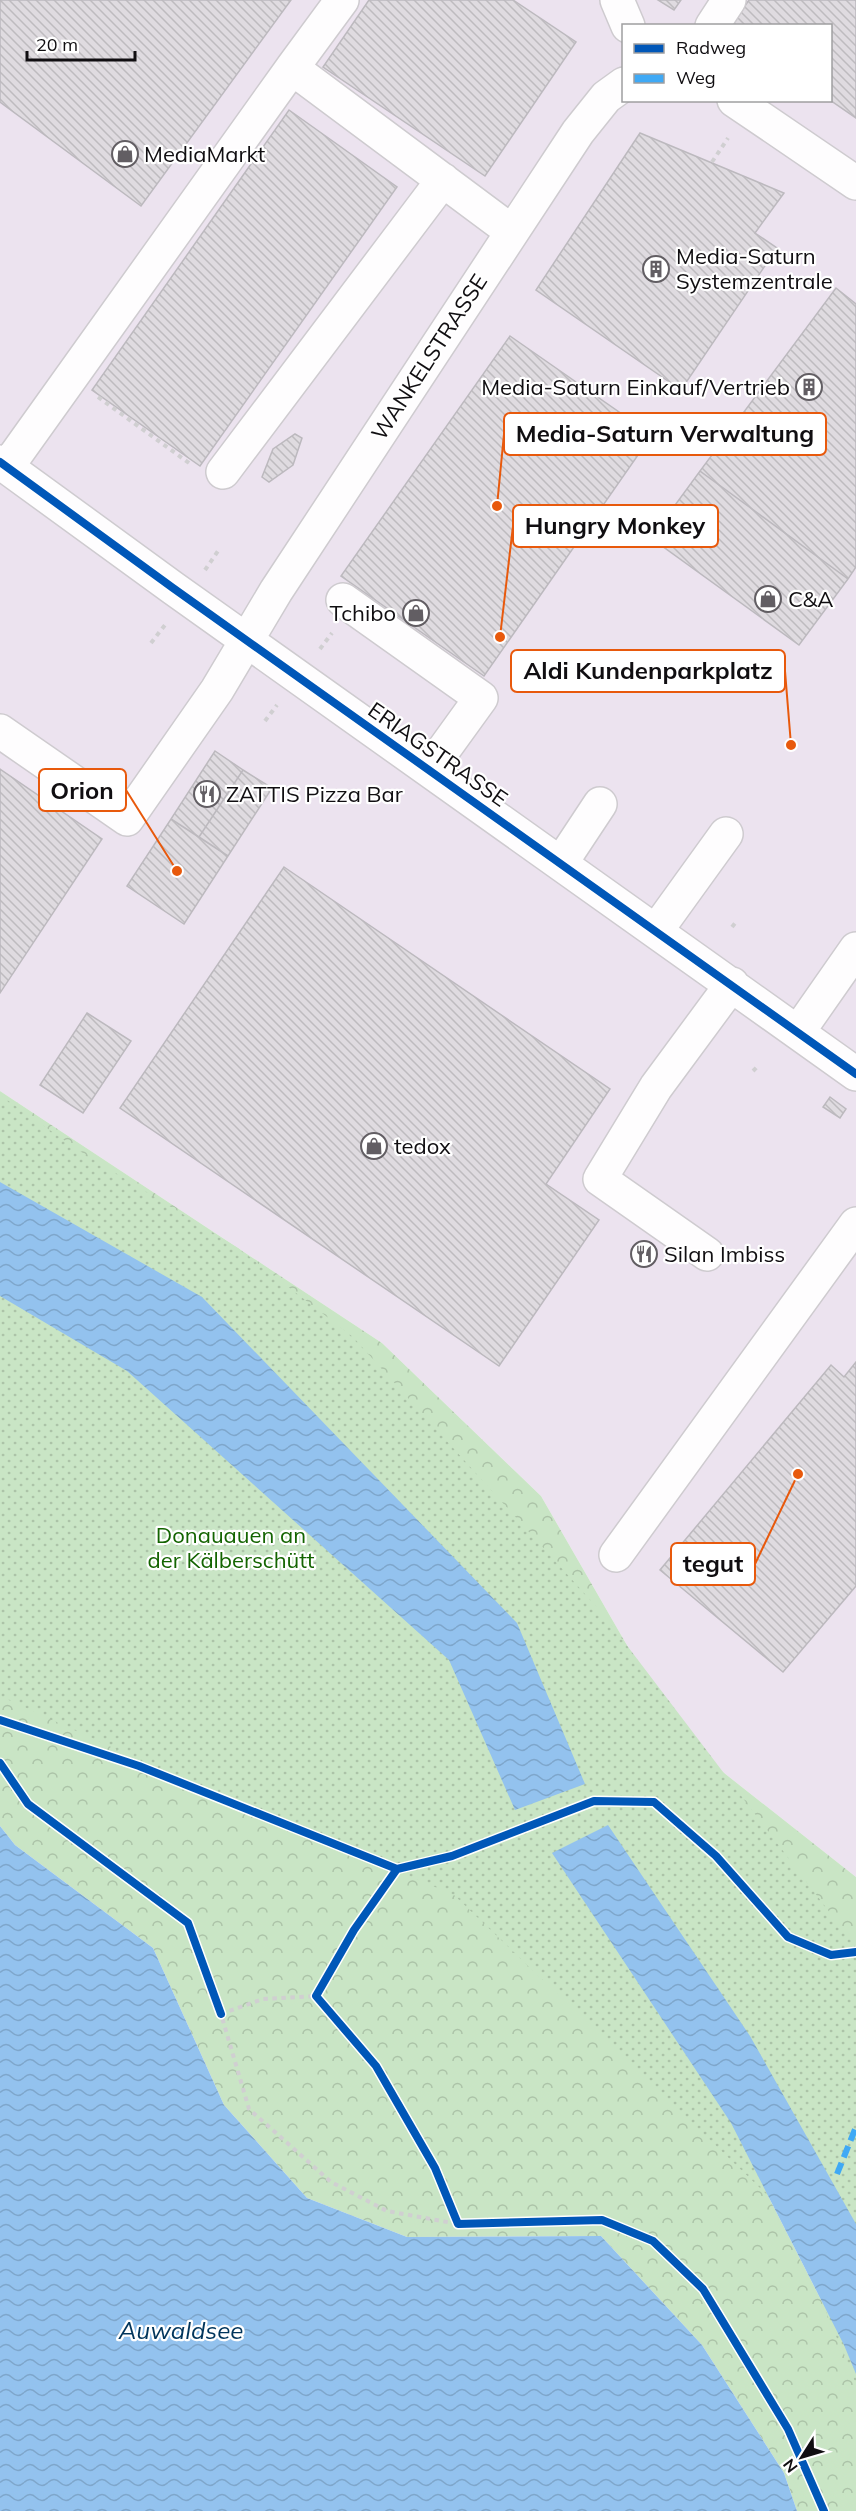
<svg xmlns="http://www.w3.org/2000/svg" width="856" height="2511" font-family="Mulish,sans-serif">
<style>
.built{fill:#ece3ef;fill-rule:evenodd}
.forest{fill:url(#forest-crowns)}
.park{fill:url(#park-dots)}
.water{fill:url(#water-waves)}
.building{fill:url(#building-back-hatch);stroke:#bcb9be;stroke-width:1.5}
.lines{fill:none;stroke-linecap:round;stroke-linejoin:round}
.minor-casing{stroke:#cecbcf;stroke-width:36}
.path{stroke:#d0cfd1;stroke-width:4;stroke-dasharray:4.5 4.5;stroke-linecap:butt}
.minor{stroke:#fefdfe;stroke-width:33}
.quiet{stroke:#3fa9f5;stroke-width:6;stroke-dasharray:12 6;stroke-linecap:butt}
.cycleway-casing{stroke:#fff;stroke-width:11}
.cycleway{stroke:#0057b8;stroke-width:8}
.labels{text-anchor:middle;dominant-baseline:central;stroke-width:4.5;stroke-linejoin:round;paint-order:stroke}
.poi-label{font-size:22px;fill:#100e11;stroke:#fff;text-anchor:start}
.street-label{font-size:22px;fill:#100e11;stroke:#fff}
.park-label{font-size:22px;fill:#136401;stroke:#fff}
.water-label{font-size:24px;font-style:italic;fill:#00355c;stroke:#fff}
.leader{fill:none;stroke:#e8590c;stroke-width:2}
.callout-dot{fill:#e8590c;stroke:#fff;stroke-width:2}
.callout{fill:#fff;stroke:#e8590c;stroke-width:2}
.callout-label{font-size:24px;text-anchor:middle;font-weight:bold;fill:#100e11}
</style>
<defs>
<pattern id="forest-crowns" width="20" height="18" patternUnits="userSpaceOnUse" patternTransform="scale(1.5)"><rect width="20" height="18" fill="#c9e5c5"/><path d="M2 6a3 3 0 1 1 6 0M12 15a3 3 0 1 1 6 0" fill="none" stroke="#acc3a8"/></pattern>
<pattern id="park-dots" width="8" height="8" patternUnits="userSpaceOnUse" patternTransform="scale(1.5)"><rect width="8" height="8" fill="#c9e5c5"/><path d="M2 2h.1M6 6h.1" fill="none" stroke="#acc3a8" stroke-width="1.8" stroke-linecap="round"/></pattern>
<pattern id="water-waves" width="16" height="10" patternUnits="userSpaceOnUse" patternTransform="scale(1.5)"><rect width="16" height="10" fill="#93c2ee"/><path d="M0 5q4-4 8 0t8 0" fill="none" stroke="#7ea6cb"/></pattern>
<pattern id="building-back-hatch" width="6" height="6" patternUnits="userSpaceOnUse" patternTransform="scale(1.5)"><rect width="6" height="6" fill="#dfdbe0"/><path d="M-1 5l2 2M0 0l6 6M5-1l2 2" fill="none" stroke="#bebbbf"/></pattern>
</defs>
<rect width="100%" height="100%" fill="#f9f4fa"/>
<path class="built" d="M0,0H856V1877L681,1739L541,1496L382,1343L0,1091ZM624,26H830V100H624Z"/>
<path class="forest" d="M0,1091L382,1343L541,1496L681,1739L856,1877V2224L731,2123L844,2345L856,2374V2511H797L784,2473L702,2345L601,2236L407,2237L307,2198L224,2105L153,1948L15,1845L0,1826Z"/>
<path class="park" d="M0,1095L78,1150L238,1248L353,1337L603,1614L856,1947V2384L784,2211L454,1895L196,1786L0,1696Z"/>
<path class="water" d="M0,1182L202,1297L517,1623L585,1784L515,1810L449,1660L127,1371L0,1296Z
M608,1825L750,2036L856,2224V2374L844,2345L731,2123L552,1853Z
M0,1826L15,1845L153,1948L224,2105L307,2198L407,2237L601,2236L702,2345L784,2473L797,2511H0Z"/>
<path class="building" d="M0,0H291L141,206L0,102Z
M369,0H513L576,42L485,176L323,67Z
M658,0H681L674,10Z
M749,0H856V118L830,100V26H731Z
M289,110L397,187L200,466L92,390Z
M640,133L784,193L755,233L777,248L681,390L536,290Z
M836,288L856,304V567L848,579L700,471Z
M510,336L652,435L484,676L341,576Z
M295,434L302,438L293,465L269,482L262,477L273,449Z
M700,471L848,579L799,645L651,538Z
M215,751L243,770L199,837L171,819Z
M0,769L102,839L0,993Z
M243,770L272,788L228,856L199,837Z
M171,819L228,856L184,924L127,886Z
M284,867L610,1089L546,1184L599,1220L499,1366L120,1108Z
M87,1013L131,1041L83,1113L40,1085Z
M830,1097L846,1109L840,1118L823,1107Z
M856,1362V1586L783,1672L660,1570L831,1365L844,1377Z"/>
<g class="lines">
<defs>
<path id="minor" d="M342,0L292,68L511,231
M617,0L628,26
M712,26L729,0
M734,100L856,183
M0,462L173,588L856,1074
M7,467L292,68
M223,472L443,180
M343,600L481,698L429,770
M0,731L127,819L217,690L276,591L578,132L606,97L624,84
M561,863L600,804
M656,931L726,834
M798,1032L856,949
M707,1254L600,1179L656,1087L732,984
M616,1555L856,1224"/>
</defs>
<use href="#minor" class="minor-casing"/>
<path class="path" d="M712,162L728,138
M98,397L189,463
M205,570L218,551
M151,643L165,625
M320,649L332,633
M265,721L277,705
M732,927L736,922
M753,1071L758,1066
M0,1720L139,1766L397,1869L452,1856L594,1801L654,1802L716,1856L788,1937L831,1955L856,1952
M0,1763L28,1804L188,1923L221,2014L249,2109L331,2182L387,2211L458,2224
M397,1869L354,1930L316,1996L376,2066L435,2168L458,2224L602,2220L653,2241L703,2289L788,2429L824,2511
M221,2014L263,1999L316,1996"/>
<use href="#minor" class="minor"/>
<path class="quiet" d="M837,2174L856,2127"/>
<defs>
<path id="cycleway" d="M0,462L173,588L856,1074
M0,1720L139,1766L397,1869L452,1856L594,1801L654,1802L716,1856L788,1937L831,1955L856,1952
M0,1763L28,1804L188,1923L221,2014
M397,1869L354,1930L316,1996L376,2066L435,2168L458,2224L602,2220L653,2241L703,2289L788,2429L824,2511"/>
</defs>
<use href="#cycleway" class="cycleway-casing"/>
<use href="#cycleway" class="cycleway"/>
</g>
<defs>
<symbol id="shop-ring" viewBox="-11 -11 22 22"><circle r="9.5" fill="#fff" stroke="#625e63" stroke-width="1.5"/><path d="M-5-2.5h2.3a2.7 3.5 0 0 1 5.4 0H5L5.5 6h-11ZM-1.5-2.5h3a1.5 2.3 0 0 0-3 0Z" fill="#625e63"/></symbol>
<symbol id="building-ring" viewBox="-11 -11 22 22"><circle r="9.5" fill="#fff" stroke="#625e63" stroke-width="1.5"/><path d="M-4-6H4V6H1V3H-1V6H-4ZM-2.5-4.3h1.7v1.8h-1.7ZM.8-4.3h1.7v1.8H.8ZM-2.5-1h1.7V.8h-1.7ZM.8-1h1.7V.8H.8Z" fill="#625e63"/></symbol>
<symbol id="restaurant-ring" viewBox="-11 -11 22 22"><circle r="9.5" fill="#fff" stroke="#625e63" stroke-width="1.5"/><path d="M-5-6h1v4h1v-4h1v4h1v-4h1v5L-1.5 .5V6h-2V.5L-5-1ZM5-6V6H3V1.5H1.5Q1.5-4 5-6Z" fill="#625e63"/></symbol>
</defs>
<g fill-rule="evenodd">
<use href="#shop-ring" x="110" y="139" width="30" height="30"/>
<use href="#building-ring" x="641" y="254" width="30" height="30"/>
<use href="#building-ring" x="794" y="372" width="30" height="30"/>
<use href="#shop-ring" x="753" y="584" width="30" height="30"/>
<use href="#shop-ring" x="401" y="598" width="30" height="30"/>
<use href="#restaurant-ring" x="192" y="779" width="30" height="30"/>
<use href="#shop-ring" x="359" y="1131" width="30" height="30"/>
<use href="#restaurant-ring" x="629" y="1239" width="30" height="30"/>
</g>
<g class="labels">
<g class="poi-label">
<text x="144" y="154">MediaMarkt</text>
<text x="676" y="256">Media-Saturn<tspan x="676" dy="25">Systemzentrale</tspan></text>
<text x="790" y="387" text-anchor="end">Media-Saturn Einkauf/Vertrieb</text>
<text x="788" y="599">C&amp;A</text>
<text x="396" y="613" text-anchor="end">Tchibo</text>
<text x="226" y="794">ZATTIS Pizza Bar</text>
<text x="394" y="1146">tedox</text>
<text x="664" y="1254">Silan Imbiss</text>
</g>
<g class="street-label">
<text transform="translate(429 357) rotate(-57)">WANKELSTRASSE</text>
<text transform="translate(438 754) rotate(35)">ERIAGSTRASSE</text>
</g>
<g class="park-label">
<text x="231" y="1535">Donauauen an<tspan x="231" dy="25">der Kälberschütt</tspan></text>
</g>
<g class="water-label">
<text x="181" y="2330">Auwaldsee</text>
</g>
</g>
<path class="leader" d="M497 506L504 434M500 637L513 526M791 745L785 671M177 871L126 790M798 1474L755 1564"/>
<g class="callout-dot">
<circle cx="497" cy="506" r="6"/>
<circle cx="500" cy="637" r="6"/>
<circle cx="791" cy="745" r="6"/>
<circle cx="177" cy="871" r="6"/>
<circle cx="798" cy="1474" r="6"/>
</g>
<g class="callout">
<rect x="504" y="413" width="322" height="42" rx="6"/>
<rect x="513" y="505" width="205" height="42" rx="6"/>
<rect x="511" y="650" width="274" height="42" rx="6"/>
<rect x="39" y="769" width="87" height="42" rx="6"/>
<rect x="671" y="1543" width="84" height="42" rx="6"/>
</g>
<g class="callout-label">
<text x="665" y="442">Media-Saturn Verwaltung</text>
<text x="615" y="534">Hungry Monkey</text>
<text x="648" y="679">Aldi Kundenparkplatz</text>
<text x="82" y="799">Orion</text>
<text x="713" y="1572">tegut</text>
</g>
<rect x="622" y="24" width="210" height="78" fill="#ffffff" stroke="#9f9fa0" stroke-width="1.5"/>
<rect x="634" y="44" width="30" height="9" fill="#0057b8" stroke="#9f9fa0" stroke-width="1.5"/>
<text x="676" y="54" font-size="18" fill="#100e11">Radweg</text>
<rect x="634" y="74" width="30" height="9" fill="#3fa9f5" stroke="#9f9fa0" stroke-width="1.5"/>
<text x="676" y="84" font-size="18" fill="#100e11">Weg</text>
<g transform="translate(802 2457) rotate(233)" stroke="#ffffff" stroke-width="4.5" paint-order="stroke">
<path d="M0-4.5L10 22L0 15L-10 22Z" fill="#100e11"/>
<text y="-9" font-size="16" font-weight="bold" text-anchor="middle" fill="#100e11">N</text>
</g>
<path d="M27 51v9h108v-9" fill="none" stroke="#100e11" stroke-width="3"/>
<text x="36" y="51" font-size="18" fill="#100e11" stroke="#ffffff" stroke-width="4.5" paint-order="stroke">20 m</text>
</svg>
